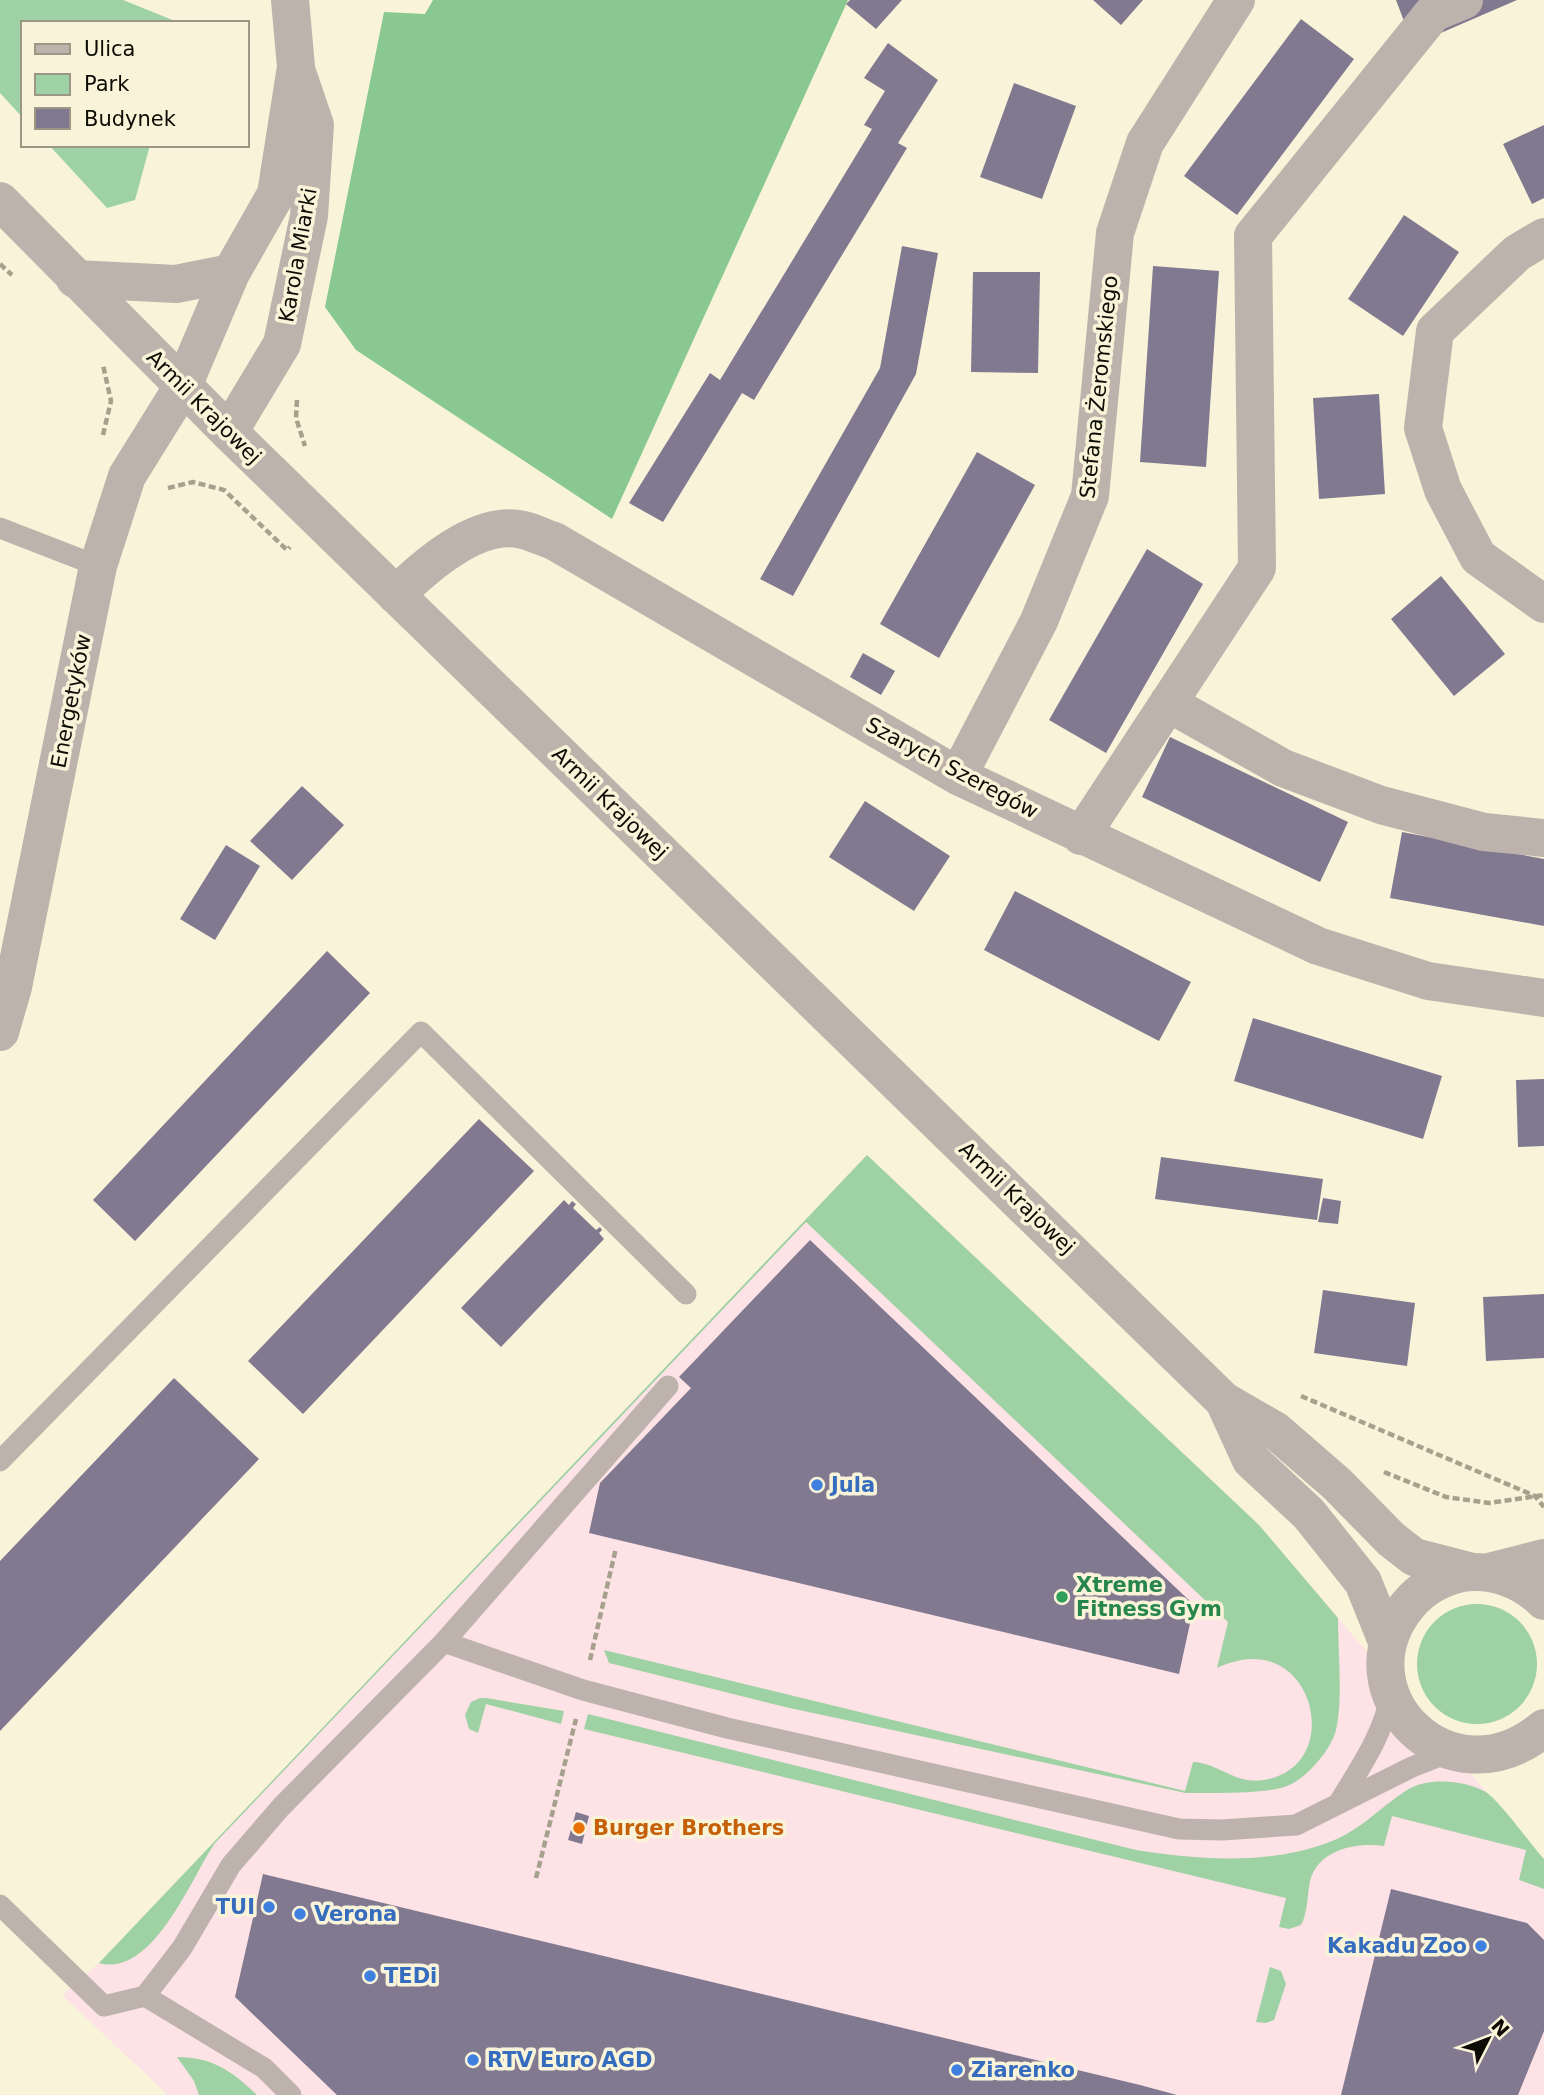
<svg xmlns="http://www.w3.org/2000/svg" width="1544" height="2095" font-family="'DejaVu Sans',sans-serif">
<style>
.commercial{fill:#fde2e6}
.green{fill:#9ed1a3}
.forest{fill:#89c890}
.building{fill:#817990}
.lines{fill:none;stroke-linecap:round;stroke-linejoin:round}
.path{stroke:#a5a18d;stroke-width:4.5;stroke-dasharray:7 3.5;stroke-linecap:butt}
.service{stroke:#beb3ac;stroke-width:21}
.minor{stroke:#beb3ac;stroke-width:38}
.tertiary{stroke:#beb3ac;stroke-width:38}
.shop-dot{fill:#3f7fe0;stroke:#f9f4d9;stroke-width:2.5}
.leisure-dot{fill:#2e9e5b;stroke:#f9f4d9;stroke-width:2.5}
.food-dot{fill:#e8710a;stroke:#f9f4d9;stroke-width:2.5}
.labels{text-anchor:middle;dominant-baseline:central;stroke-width:7;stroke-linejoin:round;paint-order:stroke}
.street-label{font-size:21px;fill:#0d0c04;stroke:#f9f4d9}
.shop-label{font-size:21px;font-weight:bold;fill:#366cbe;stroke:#f9f4d9;text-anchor:start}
.leisure-label{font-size:21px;font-weight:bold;fill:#27864d;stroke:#f9f4d9;text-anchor:start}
.food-label{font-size:21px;font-weight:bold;fill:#c56008;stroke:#f9f4d9;text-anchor:start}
</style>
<rect width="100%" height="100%" fill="#f9f4d9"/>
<path class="commercial" d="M867,1155L1259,1525L1544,1859V2095H168L62,1995L101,1961Z"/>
<path class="green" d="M0,0H123L180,23H23V118L0,93Z
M49,145H150L135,200L107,208Z
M867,1155L1259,1525L1338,1618C1338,1650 1343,1701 1336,1730C1331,1750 1307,1778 1287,1786C1267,1794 1209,1793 1186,1793L785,1707L609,1663L604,1650L1185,1791L1193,1762C1219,1763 1235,1785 1264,1780C1349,1767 1313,1622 1217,1668L1228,1622L806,1222L215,1843C191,1878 153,1978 99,1963Z
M1417 1664a60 60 0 1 1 120 0a60 60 0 1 1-120 0Z
M480,1698H486L564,1711L561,1724L486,1704L478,1733L469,1729L465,1715L471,1702Z
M588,1714L1136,1850C1198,1860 1268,1865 1327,1843C1359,1832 1379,1808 1407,1790C1427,1777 1463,1780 1484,1791C1498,1798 1531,1845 1544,1859V1889L1519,1880L1526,1850L1392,1816L1384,1846C1355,1842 1318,1850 1310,1881C1307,1895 1308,1913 1301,1925L1289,1929L1279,1927L1286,1898L584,1729Z
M1270,1967L1281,1971L1286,1984L1274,2020L1266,2023L1256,2022Z
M177,2057C212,2057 232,2071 257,2095H199L194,2081Z"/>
<path class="forest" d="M433,0H848L612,519L356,350L325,307L384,12L425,14Z"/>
<path class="building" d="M850,0H902L876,29L846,4Z
M1093,0H1143L1121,25Z
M1396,0H1517L1413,45Z
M1301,19L1354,59L1237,215L1184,176Z
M888,43L938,80L898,143L907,148L754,400L742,393L663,522L629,503L710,373L720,380L872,129L864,125L885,91L864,78Z
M1014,83L1076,106L1042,199L980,177Z
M1544,125V198L1532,204L1503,144Z
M1404,215L1459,252L1403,336L1348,299Z
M902,246L938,253L916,374L793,596L760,579L880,368Z
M1153,266L1219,271L1206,467L1140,462Z
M973,272H1040L1038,373L971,372Z
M1379,394L1385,494L1319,499L1313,398Z
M977,452L1035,485L939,658L880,624Z
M1147,549L1203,584L1106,753L1049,720Z
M1441,576L1505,654L1454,696L1391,619Z
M863,653L895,671L881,695L850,677Z
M1170,737L1348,822L1320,882L1142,797Z
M302,786L344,825L292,880L250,841Z
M865,801L950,856L914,911L829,857Z
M1402,832L1544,859V926L1390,898Z
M226,845L260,866L215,940L180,919Z
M1015,891L1191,982L1159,1041L984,950Z
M327,951L370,993L135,1241L93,1200Z
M1253,1018L1442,1076L1423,1139L1234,1081Z
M1544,1079V1146L1518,1147L1516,1080Z
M479,1119L534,1171L303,1414L248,1361Z
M1161,1157L1323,1179L1317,1220L1155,1199Z
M1323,1198L1341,1201L1338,1224L1318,1222Z
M564,1200L569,1205L572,1201L576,1204L573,1208L596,1230L600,1227L602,1230L599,1233L604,1239L501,1347L461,1308Z
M810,1240L1194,1605L1179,1674L589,1533L600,1483L691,1388L679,1377Z
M1323,1290L1415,1303L1407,1366L1314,1353Z
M1544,1294V1358L1486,1361L1483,1297Z
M174,1378L259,1459L0,1731V1561Z
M576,1812L589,1816L582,1844L568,1840Z
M263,1874L1140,2085L1177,2095H337L235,1997Z
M1391,1889L1527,1923L1544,1940V2031L1518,2095H1341Z"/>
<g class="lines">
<path class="path" d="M0,264L12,275
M297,400L296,418L305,446
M103,435L111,401L103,365
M168,488L193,482L224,490L287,550L290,547
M1301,1396L1535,1496L1544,1507
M1384,1472L1446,1497L1489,1503L1544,1495
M590,1660L616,1548
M536,1878L576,1719"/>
<path class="service" d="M0,528L98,566
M0,1461L421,1032L686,1294
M444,1642L583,1690L727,1728L1179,1829L1222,1830L1296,1825L1412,1767L1450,1752
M1340,1801C1361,1766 1383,1735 1391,1694
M0,1905L104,2006L145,1996L182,1948L231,1865L281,1807L444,1642L668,1386
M145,1996L264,2068L291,2095"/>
<path class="minor" d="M1544,237L1517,253L1435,331L1423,428L1443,490L1478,557L1544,604
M75,279L176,284L231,273
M183,386L231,273L276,194L296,67L290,0
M229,432L282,344L309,216L315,125L297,72
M396,595C425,566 478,519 523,530C533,532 544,538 554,541L958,776L1318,946L1428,981L1544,998
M1168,703L1283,768L1381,805L1484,832L1544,838
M958,776L1039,621L1090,496L1115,233L1145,143L1236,0
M1081,836L1257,568L1253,236L1433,13L1464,0"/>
<path class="tertiary" d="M0,201L229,432L1224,1401L1276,1431L1337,1484L1391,1539L1414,1557L1472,1572
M0,1032L13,987L98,566L127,476L183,386
M1224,1401L1251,1460L1309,1514L1363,1582L1388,1644
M1489,1572L1544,1558
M1544,1601C1522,1579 1492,1569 1462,1573C1441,1577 1421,1589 1408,1605C1336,1693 1451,1807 1544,1728"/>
</g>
<g class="shop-dot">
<circle cx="817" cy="1485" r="7"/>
<circle cx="269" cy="1907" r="7"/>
<circle cx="300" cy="1914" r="7"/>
<circle cx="1481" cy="1946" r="7"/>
<circle cx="370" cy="1976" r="7"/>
<circle cx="473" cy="2060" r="7"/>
<circle cx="957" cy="2070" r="7"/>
</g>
<circle class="leisure-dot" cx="1062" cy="1597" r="7"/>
<circle class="food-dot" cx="579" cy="1828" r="7"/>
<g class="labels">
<g class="street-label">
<text transform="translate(298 255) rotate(-80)">Karola Miarki</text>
<text transform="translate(1099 387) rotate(-84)">Stefana Żeromskiego</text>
<text transform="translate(204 407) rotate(45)">Armii Krajowej</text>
<text transform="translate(71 701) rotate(-79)">Energetyków</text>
<text transform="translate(952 768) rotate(28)">Szarych Szeregów</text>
<text transform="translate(610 803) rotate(44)">Armii Krajowej</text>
<text transform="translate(1017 1198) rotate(44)">Armii Krajowej</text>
</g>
<g class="shop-label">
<text x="831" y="1485">Jula</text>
<text x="255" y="1907" text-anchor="end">TUI</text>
<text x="314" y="1914">Verona</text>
<text x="1467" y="1946" text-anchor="end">Kakadu Zoo</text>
<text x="384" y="1976">TEDi</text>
<text x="487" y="2060">RTV Euro AGD</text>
<text x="971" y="2070">Ziarenko</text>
</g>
<g class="leisure-label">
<text x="1076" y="1585">Xtreme<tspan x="1076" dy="24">Fitness Gym</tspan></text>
</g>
<g class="food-label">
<text x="593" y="1828">Burger Brothers</text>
</g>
</g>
<rect x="21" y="21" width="228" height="126" fill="#f9f4d9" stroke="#9b9784" stroke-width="2"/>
<rect x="35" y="44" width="35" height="10" fill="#beb3ac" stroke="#9b9784" stroke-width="2"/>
<text x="84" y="56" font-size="21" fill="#0d0c04">Ulica</text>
<rect x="35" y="74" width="35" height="21" fill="#9ed1a3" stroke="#9b9784" stroke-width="2"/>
<text x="84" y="91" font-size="21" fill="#0d0c04">Park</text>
<rect x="35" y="108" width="35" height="21" fill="#817990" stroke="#9b9784" stroke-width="2"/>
<text x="84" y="126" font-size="21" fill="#0d0c04">Budynek</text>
<g transform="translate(1488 2039) rotate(48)" stroke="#f9f4d9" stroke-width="5" paint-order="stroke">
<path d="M0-5L12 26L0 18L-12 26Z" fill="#0d0c04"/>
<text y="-10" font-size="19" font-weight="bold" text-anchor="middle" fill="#0d0c04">N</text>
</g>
</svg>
